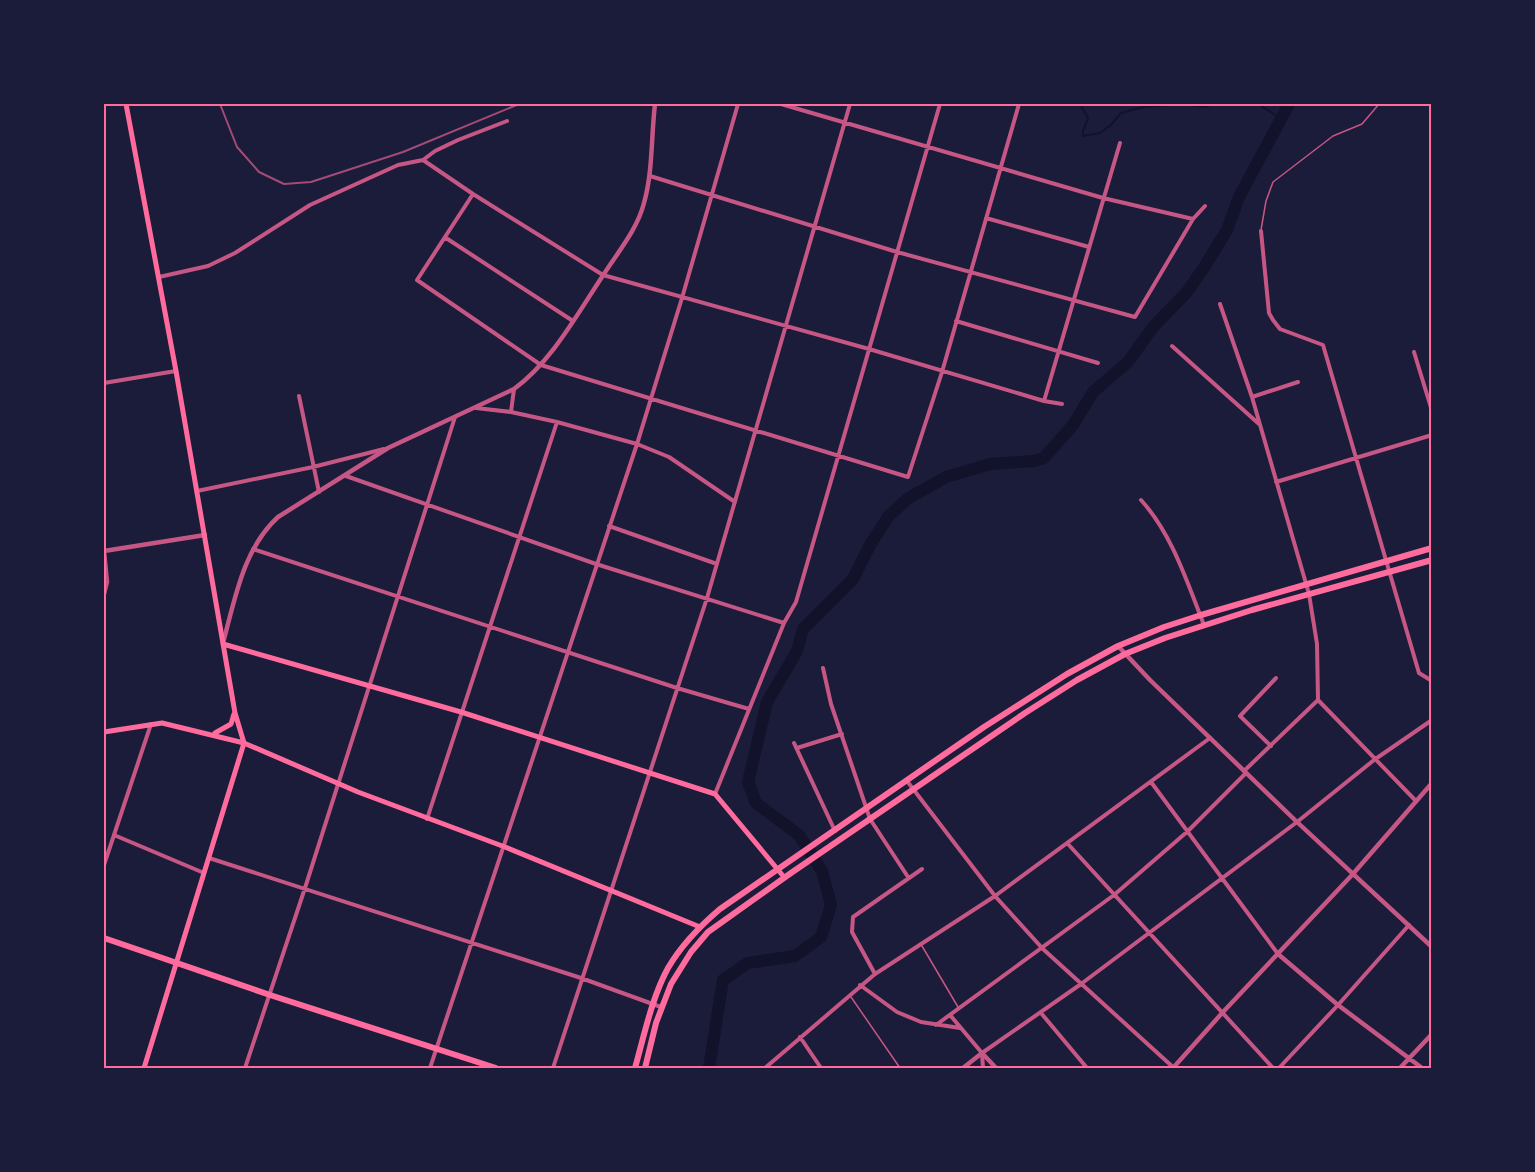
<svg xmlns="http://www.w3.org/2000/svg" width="1535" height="1172" font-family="Helvetica,sans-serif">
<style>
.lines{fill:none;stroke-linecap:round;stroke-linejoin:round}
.stream{stroke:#12122b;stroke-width:2}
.river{stroke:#12122b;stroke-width:12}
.service{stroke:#c65784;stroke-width:1.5}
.minor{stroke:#c65784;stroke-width:4}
.tertiary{stroke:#c65784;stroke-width:4.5}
.secondary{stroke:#ff6b9d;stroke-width:5}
.primary{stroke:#ff6b9d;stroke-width:6}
.rail{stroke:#a44b75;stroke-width:2}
.neatline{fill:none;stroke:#ff6b9d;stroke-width:2}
</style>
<rect width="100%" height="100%" fill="#1b1b3a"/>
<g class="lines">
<path class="stream" d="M1080,104L1088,118L1083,131V136L1100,133L1111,125L1121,113L1143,107L1184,104L1205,107L1213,104
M1258,104L1280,118"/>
<path class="river" d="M709,1068L723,980L748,963L795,956L821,937L831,905L822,871L799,835L756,803L748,782L767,702L797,651L803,629L853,579L870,545L888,517L907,499L946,477L990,464L1034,461L1044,458L1073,425L1093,392L1128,362L1153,327L1187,292L1203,269L1227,230L1240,195L1289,104"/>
<path class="service" d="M1261,230L1266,201L1273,182L1333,136L1362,124L1379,104
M922,946L958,1007
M851,997L900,1068"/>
<path class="minor" d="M781,104L1103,198L1193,219
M423,160L473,194L603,275L869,349L1044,401L1062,404
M650,176L897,252L1135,317L1193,219L1205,206
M473,194L417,280L541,365L908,477L942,372L1019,104
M986,218L1089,247
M1261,231L1269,313L1273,320L1280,329L1323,345L1419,673L1432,681
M446,238L573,321
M159,277L208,266L235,253L310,205L398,165L423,160L435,151L458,140L507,121
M1220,304L1252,397L1309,594L1317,644L1318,700
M956,321L1098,363
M1172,346L1259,424
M1414,352L1432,411
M104,383L176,371
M299,396L319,492
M1252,397L1298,382
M1044,401L1120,143
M476,408L511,412L557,422L637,444L669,457L735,502
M511,412L514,389
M346,476L596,564L784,623
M1276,482L1432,435
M197,491L313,467L384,449
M1141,500C1172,534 1187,582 1204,625
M609,526L717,564
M253,549L677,688L749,709
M823,668L831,704L870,819L908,877
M1318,700L1416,801
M794,743L835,831
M1271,746L1240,716L1276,678
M797,748L842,734
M1244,771L1318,700
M907,781L995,896L1043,949L1174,1068
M1151,782L1278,954
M715,794L784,623L796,602L940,104
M427,819L557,422
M114,835L204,873
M1068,844L1273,1068
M209,858L581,978L661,1007
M104,865L151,724
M875,974L852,932L853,917L922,869
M860,985L897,1012L921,1022L960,1028
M1041,1013L1087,1068
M950,1015L982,1053
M936,1025L1114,895L1188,831L1246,773
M800,1037L821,1068
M982,1053L1081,984L1297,822L1374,760L1432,720
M982,1054L983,1068
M245,1068L305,888L455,417
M430,1068L637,444L682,298L738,104
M553,1068L707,598L850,104
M765,1068L875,974L995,896L1210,738
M1279,1068L1338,1005L1409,925"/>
<path class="tertiary" d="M104,594L107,582L104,551L205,535
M223,643C235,599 243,549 278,517L388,448L514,389C553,360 577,314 604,274C618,252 637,230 644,203C653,171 651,137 655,104
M1118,646L1150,680L1297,822L1432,947
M1278,954L1338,1005L1422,1068
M963,1068L982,1053L996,1068
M1173,1068L1223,1012L1352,875L1432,783
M1400,1068L1432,1034"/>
<path class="secondary" d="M126,104L176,371L235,713L244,743
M223,644L461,712L715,794L784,877
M104,732L162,723L244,743L358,792L505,847L700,927
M215,733L231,724L234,714
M144,1068L244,743"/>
<path class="primary" d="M104,938L270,995L496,1068
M635,1068C644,1036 652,997 668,968C682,944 700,926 720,909L984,727L1067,674L1118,646L1164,627L1201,615L1432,548
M645,1068L656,1023L671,984L691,952L708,932L791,873L1025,713L1077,680L1125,654L1165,638L1252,610L1432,560"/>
<path class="rail" d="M220,104L237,147L259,172L284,184L311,182L403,152L519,104"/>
</g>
<rect width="1535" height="1172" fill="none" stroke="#1b1b3a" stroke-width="210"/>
<rect x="105" y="105" width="1325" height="962" class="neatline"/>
</svg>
